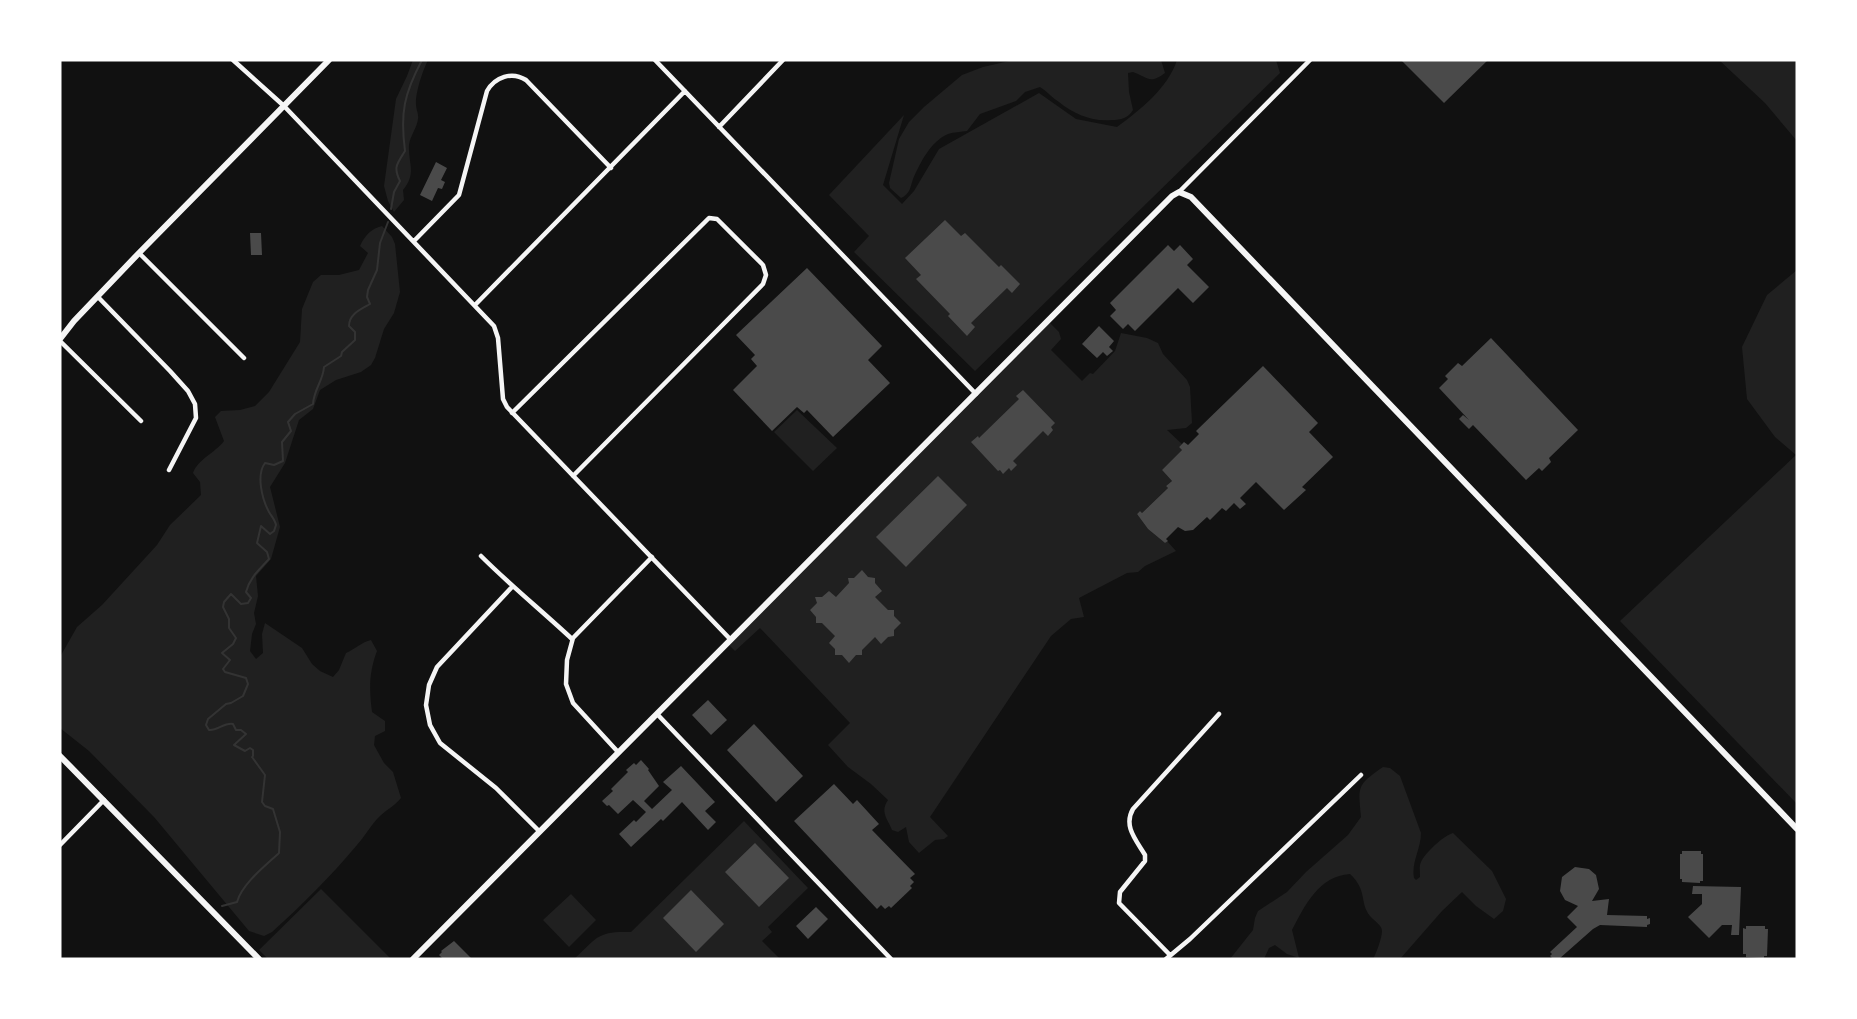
<svg xmlns="http://www.w3.org/2000/svg" width="1857" height="1019" font-family="'DM Sans',sans-serif">
<style>
.green{fill:#202020}
.lines{fill:none;stroke-linecap:round;stroke-linejoin:round}
.stream{stroke:#333;stroke-width:2}
.building{fill:#4a4a4a}
.minor{stroke:#f5f5f5;stroke-width:4.5}
.tertiary{stroke:#f5f5f5;stroke-width:6}
</style>
<rect width="100%" height="100%" fill="#111"/>
<path class="green" d="M413,60H428C423,70 415,93 416,105C416,110 419,114 418,119C417,128 410,136 409,145C408,164 417,173 403,190L404,200L394,212L388,201L384,186L396,99L407,76Z
M1014,60H1161L1165,73C1149,85 1148,77 1133,72L1128,73L1129,92L1133,110C1128,118 1121,120 1112,120C1092,122 1074,114 1059,102C1052,98 1047,91 1040,87L1025,92L1016,101L980,114L967,131C961,132 954,132 948,134C931,141 920,163 913,179C910,188 910,194 901,198L890,188L889,183L899,139L909,122L924,107L962,75L983,67Z
M1177,60H1276L1280,73L975,371L854,252L869,236L829,195L904,115L883,185L902,204L914,191L939,149L1039,93L1076,119L1117,127C1140,110 1168,88 1177,60Z
M1719,60H1797V141L1765,103Z
M382,226L392,237L395,244L400,292L394,313L384,329L375,358L371,365L361,372L336,380L320,390L313,409L299,420L285,463L270,487L280,527L271,559L256,576L258,596L254,613L256,624L252,634L250,651L256,659L263,653L262,634L265,623L302,648L312,664L320,671L333,677L339,670L346,653C355,649 362,642 371,640L377,651C369,672 369,689 372,712L385,721V731L375,736L374,745L384,763L393,772L401,798C394,807 385,810 377,819C370,827 364,837 357,845C331,876 302,905 272,932L264,936L249,931L154,817L89,751L60,728V657L77,627L102,605L157,545L170,525L201,495L200,482L193,473C198,459 215,453 224,441L215,417L221,411L240,410L255,406L269,392L300,342L302,309L313,282L321,275H339L359,270L368,253L360,246C365,235 371,229 382,226Z
M1797,270V804L1620,621L1796,455L1775,437L1747,399L1742,347L1767,295Z
M1048,321L1059,332L1061,339L1051,350L1082,381L1090,373L1093,374L1115,351L1121,333L1147,338L1158,343L1163,354L1187,380L1190,387L1192,423L1186,428L1167,430L1182,444L1179,447L1182,450L1162,470L1172,481L1166,486L1168,488L1142,513L1140,511L1137,514L1148,529L1165,543L1167,541L1176,551L1145,566L1138,572L1127,573L1079,598L1084,617L1071,619L1051,636L930,817L948,836L944,839L935,840L919,853L909,842L906,827L898,832L892,830C887,818 880,812 888,800L871,784L848,767L828,745L850,723L760,628L735,651L728,644Z
M797,410L837,448L813,471L774,432Z
M1383,767L1390,768L1400,776L1421,833C1421,849 1411,862 1414,878L1416,880L1420,877C1420,872 1419,866 1421,862C1425,853 1443,836 1453,833L1492,871L1506,899L1503,911L1494,919L1476,906L1462,892L1442,911L1400,959H1373C1376,954 1382,938 1382,931C1382,925 1374,921 1370,916C1359,902 1368,891 1350,874C1319,876 1305,905 1292,930L1299,958L1287,954L1275,945L1269,948L1264,959H1230L1253,930L1255,918L1258,911L1287,892L1306,872L1348,835L1361,817C1358,786 1357,785 1383,767Z
M744,821L808,888L768,927L772,932L762,941L780,959H574C598,937 597,931 631,932Z
M321,889L391,959H268L259,950Z
M571,894L596,920L569,947L543,920Z"/>
<g class="lines">
<path class="stream" d="M391,209L394,192L400,181C393,167 397,164 405,151C400,113 404,94 422,60
M253,756V750L250,748L245,751L234,745L246,734L241,730H236L233,724C225,722 217,731 209,730L206,725L208,719L226,704L231,703L243,696L248,684L246,678L225,672L223,669L230,660L222,653L233,644L236,638L229,628V619L223,607L224,602L231,594L241,604L248,603L251,598L246,592C250,577 259,570 269,559L267,552L257,543L261,526L270,534L274,531L276,525C275,520 272,517 269,512C262,499 256,475 265,463L274,465L283,461L282,442L291,431L288,422L295,414L313,404C314,389 323,381 324,367L341,356L342,352L355,340V332L349,326C349,314 361,309 370,304L367,297L368,290L377,270L380,243L388,222
M222,906L237,902C242,884 265,866 279,853L280,832L273,809L265,806L262,802L265,775L252,757"/>
</g>
<path class="building" d="M1401,60H1488L1444,103Z
M436,162L447,168L441,180L445,182L442,189L438,188L432,201L420,195Z
M945,220L961,236L965,233L999,267L1001,265L1020,284L1012,293L1007,288L971,323L975,327L967,336L948,316L950,314L916,279L921,275L905,258Z
M250,233H261L262,255H251Z
M1168,245L1174,251L1180,245L1193,259L1187,265L1209,287L1193,303L1178,288L1135,331L1128,324L1123,329L1110,316L1116,310L1110,303Z
M807,268L882,346L868,360L890,383L833,437L807,410L804,413L797,407L772,431L733,390L757,366L751,359L755,355L736,335Z
M1099,326L1114,341L1109,347L1113,351L1107,356L1103,352L1097,358L1082,344Z
M1491,338L1578,430L1549,458L1551,462L1542,471L1539,468L1526,480L1473,425L1469,429L1459,419L1463,415L1469,420L1439,388L1448,379L1445,376L1458,363L1462,366Z
M1263,366L1318,423L1309,432L1333,457L1302,487L1306,490L1284,510L1256,482L1240,498L1246,504L1240,509L1234,503L1226,511L1222,508L1210,520L1207,517L1193,530L1185,531L1178,527L1166,539L1168,541L1165,543L1148,529L1137,514L1140,511L1142,513L1168,488L1166,486L1172,481L1162,470L1182,450L1179,447L1184,442L1188,445L1199,434L1196,431Z
M1023,390L1055,423L1051,427L1053,430L1048,436L1043,431L1013,461L1017,465L1011,471L1009,468L1003,474L1000,470L998,471L971,442L978,436L979,438L1019,399L1016,396Z
M938,476L967,505L906,567L876,537Z
M862,570L868,577L875,578V583L882,591L875,597L888,610H894V616L901,623L894,630V636L888,637L881,644L875,637L862,650V655H856L849,663L842,655H835V649L829,643L835,636L822,623H816V617L810,610L817,603L815,597H822L829,591L836,597L849,583L848,578H854Z
M708,700L727,720L711,735L692,715Z
M754,724L803,776L776,802L727,750Z
M641,760L649,769L648,770L659,786L644,801L652,809L672,790L663,782L681,766L715,802L705,811L716,822L708,830L682,802L663,821L661,819L631,847L619,834L634,820L636,822L646,812L633,800L618,814L609,805L607,806L602,801L613,791L611,789L628,772L626,770L634,763L636,765Z
M834,784L853,804L857,800L879,824L872,830L915,874L910,878L914,882L910,886L912,888L891,908L889,906L885,909L881,905L877,909L794,821Z
M755,843L789,878L759,907L725,872Z
M1682,851H1701V854H1703V881H1700V883L1682,882V879H1680V854H1682Z
M1575,867L1589,869L1596,875L1599,889L1592,901L1609,899L1607,915L1647,916V919L1650,918V924L1647,925V927L1600,925L1593,929L1559,959H1553L1550,956L1552,954L1550,952L1577,927L1567,917L1578,906L1565,900L1560,891L1562,877Z
M1693,886L1741,887L1739,935H1731L1732,925H1722L1709,938L1688,917L1702,904V894H1692Z
M691,890L724,924L696,952L663,918Z
M816,907L828,919L808,939L796,926Z
M1746,926H1765V929H1768L1767,956H1764V958L1746,957V954H1743V928L1746,929Z
M454,941L472,959H443L439,955L442,952L441,951Z"/>
<g class="lines">
<path class="minor" d="M233,60L284,106L494,326L498,338L503,399L507,407L731,640
M655,60L976,394
M719,127L783,60
M1179,192L1310,60
M414,241L459,195L487,91C495,77 512,71 526,80L611,168
M139,253L244,358
M98,297L170,371L188,391L195,404L196,418L169,470
M475,305L685,91
M60,341L141,421
M512,413L709,218L717,219L763,265L766,275L763,284L573,476
M481,556C510,585 542,611 572,639
M512,587L437,667L429,685L426,705L430,725L440,743L496,788L539,831
M658,715L891,959
M618,752L573,703L566,684L567,660L573,638L652,557
M60,845L104,800
M1170,955L1119,903L1120,892L1145,861V855C1136,840 1123,826 1133,809L1219,714
M1166,959L1190,939L1361,775"/>
<path class="tertiary" d="M60,339L74,321L139,253L329,60
M60,756L259,959
M413,959L1172,196L1179,192L1191,197L1797,829"/>
</g>
<rect width="1857" height="1019" fill="none" stroke="#ffffff" stroke-width="123"/>
</svg>
